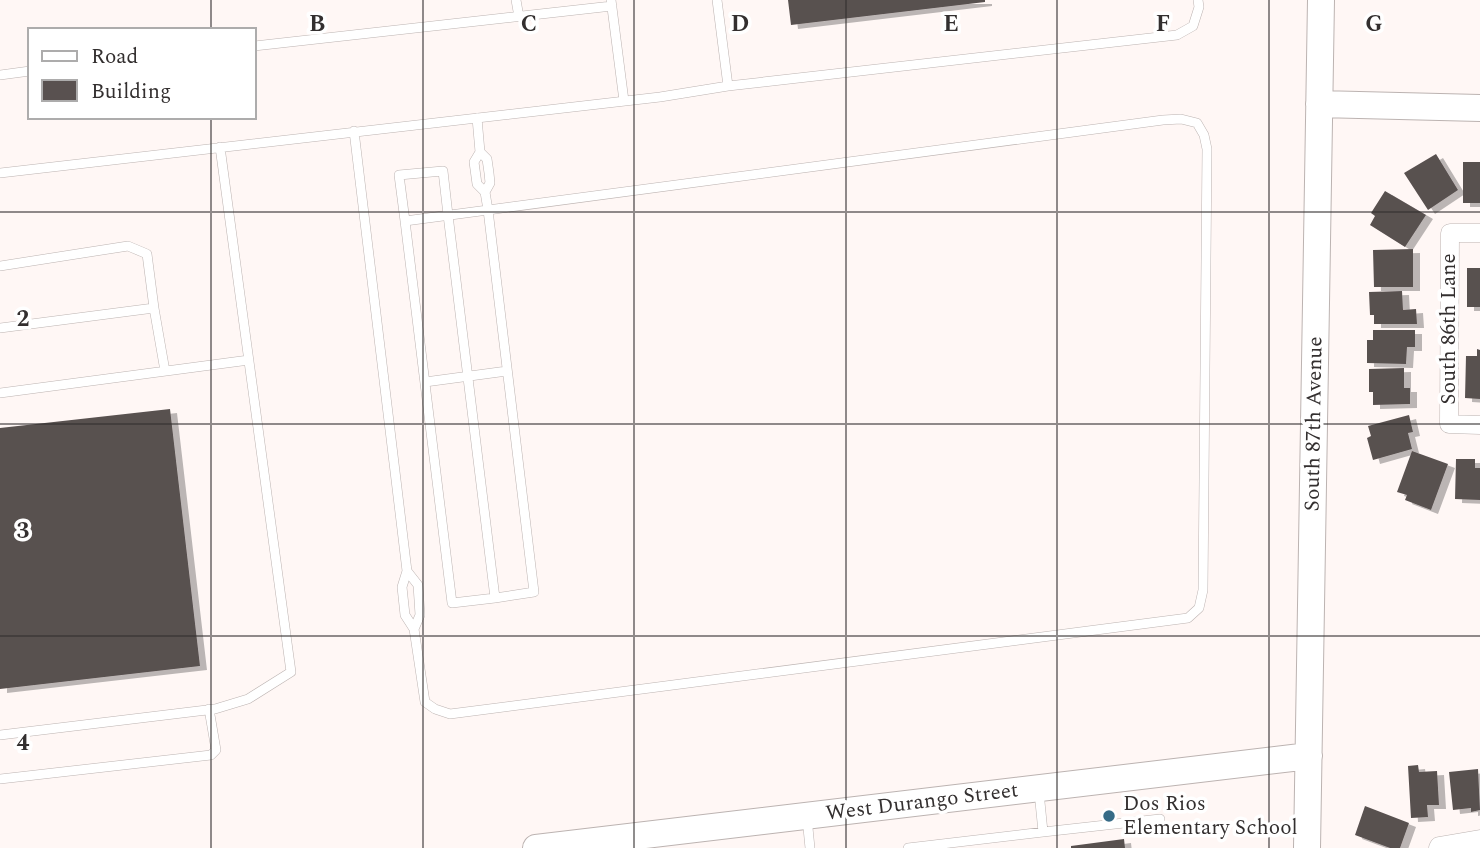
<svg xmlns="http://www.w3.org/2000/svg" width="1480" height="848" font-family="Spectral,serif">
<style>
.building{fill:#595150;filter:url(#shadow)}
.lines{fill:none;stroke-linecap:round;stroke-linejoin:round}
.lane-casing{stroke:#bcb3b1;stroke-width:10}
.street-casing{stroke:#bcb3b1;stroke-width:19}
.secondary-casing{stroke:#bcb3b1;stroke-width:28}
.lane{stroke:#fff;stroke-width:9}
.street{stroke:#fff;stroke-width:18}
.secondary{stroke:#fff;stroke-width:26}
.grid{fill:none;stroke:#332f2f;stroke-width:2;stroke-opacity:0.55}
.poi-dot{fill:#366b87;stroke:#fff;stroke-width:2.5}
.labels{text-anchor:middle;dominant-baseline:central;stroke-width:7;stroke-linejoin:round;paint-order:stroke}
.street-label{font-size:21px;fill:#332f2f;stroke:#fff}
.poi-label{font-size:21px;fill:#332f2f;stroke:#fff;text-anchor:start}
.grid-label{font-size:23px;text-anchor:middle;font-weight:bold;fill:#332f2f;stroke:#fff;stroke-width:7;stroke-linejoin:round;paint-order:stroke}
</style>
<defs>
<filter id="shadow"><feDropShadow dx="7" dy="4" stdDeviation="0" flood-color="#0004"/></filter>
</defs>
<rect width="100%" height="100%" fill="#fff7f5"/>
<path class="building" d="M788,0H985V2L791,25Z
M1436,154L1458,190L1428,210L1404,173Z
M1463,162H1480V203H1463Z
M1385,191L1426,215L1405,247L1370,225L1375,216L1371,213Z
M1413,249V287H1374L1373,250Z
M1467,268H1480V307H1467Z
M1402,291L1403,310L1416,309L1417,324H1374V315H1370L1369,292Z
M1373,330H1415V347H1407L1406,364L1367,363V340H1373Z
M1477,349L1480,350V399L1465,398L1466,356H1477Z
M1404,368V388H1410V404L1373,405V392H1369V369Z
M170,409L200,666L0,689V428Z
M1409,415L1413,432L1408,433L1412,449L1373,460L1367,438L1371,436L1368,426Z
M1412,451L1448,464L1431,510L1405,500L1407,495L1397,492Z
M1456,459H1475V468H1480V500L1455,499Z
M1418,765L1419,772L1437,771L1439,805H1427L1428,817L1411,818L1408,766Z
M1478,769L1480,810L1471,812V808L1453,810L1449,772Z
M1365,806L1409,823L1400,848H1390L1355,835Z
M1124,839L1125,848H1071V846Z"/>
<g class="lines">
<defs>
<path id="lane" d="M516,0L519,17
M611,0L624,101
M254,46L612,6
M0,75L30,71
M728,86L1177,35L1193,26L1199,7L1198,0
M354,131L407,571L402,587L405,615L414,629L425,702L435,709L450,714L1188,618L1199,608L1203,590L1207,149L1204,135L1197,123L1181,119L1163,120L488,210L534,592L495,598
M480,152L474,162L477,184L485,192
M0,173L660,97L728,86L717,0
M405,221L452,603L495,598L448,215L443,171L399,175L405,221L488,210L485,192L490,183L489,173L487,159L480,152L477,118
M0,266L128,246L147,254L154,308L0,328
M154,308L165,371
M425,382L507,371
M0,393L249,360
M407,571L418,585L420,615L414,629
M0,735L215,709L248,699L291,672L220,147
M0,779L211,755L216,750L209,709
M807,818L810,848
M1043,832L1160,819
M908,848L1043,832L1039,792"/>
<path id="street" d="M1480,233H1450L1449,424L1480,425
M1438,848L1439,846L1480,839"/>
<path id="secondary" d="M1319,104L1480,108
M536,848L1309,756
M1307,848L1321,0"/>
</defs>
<use href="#lane" class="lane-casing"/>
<use href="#street" class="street-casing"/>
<use href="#secondary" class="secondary-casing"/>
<use href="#lane" class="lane"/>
<use href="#street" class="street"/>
<use href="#secondary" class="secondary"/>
</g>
<path class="grid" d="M211,0V30M423,0V848M634,0V848M846,0V848M1057,0V848M1269,0V848M211,117V848M0,212H1480M0,424H1480M0,636H1480"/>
<circle class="poi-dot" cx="1109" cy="816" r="7"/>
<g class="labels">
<g class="street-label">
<text transform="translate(1449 329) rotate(-90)">South 86th Lane</text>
<text transform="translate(1314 424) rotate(-89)">South 87th Avenue</text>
<text transform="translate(922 802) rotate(-7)">West Durango Street</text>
</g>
<g class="poi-label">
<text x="1123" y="804">Dos Rios<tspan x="1123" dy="24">Elementary School</tspan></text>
</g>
</g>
<g class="grid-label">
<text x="317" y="31">B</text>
<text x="529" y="31">C</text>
<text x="740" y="31">D</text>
<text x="951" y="31">E</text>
<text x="1163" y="31">F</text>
<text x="1374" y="31">G</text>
<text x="23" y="326">2</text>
<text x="23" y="538">3</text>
<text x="23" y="750">4</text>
</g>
<rect x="28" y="28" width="228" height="91" fill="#ffffff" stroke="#adacac" stroke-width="2"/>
<rect x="42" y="51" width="35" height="10" fill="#ffffff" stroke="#adacac" stroke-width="2"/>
<text x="91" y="63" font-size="21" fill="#332f2f">Road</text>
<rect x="42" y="80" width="35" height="21" fill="#595150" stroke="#adacac" stroke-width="2"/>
<text x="91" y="98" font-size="21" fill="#332f2f">Building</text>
</svg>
